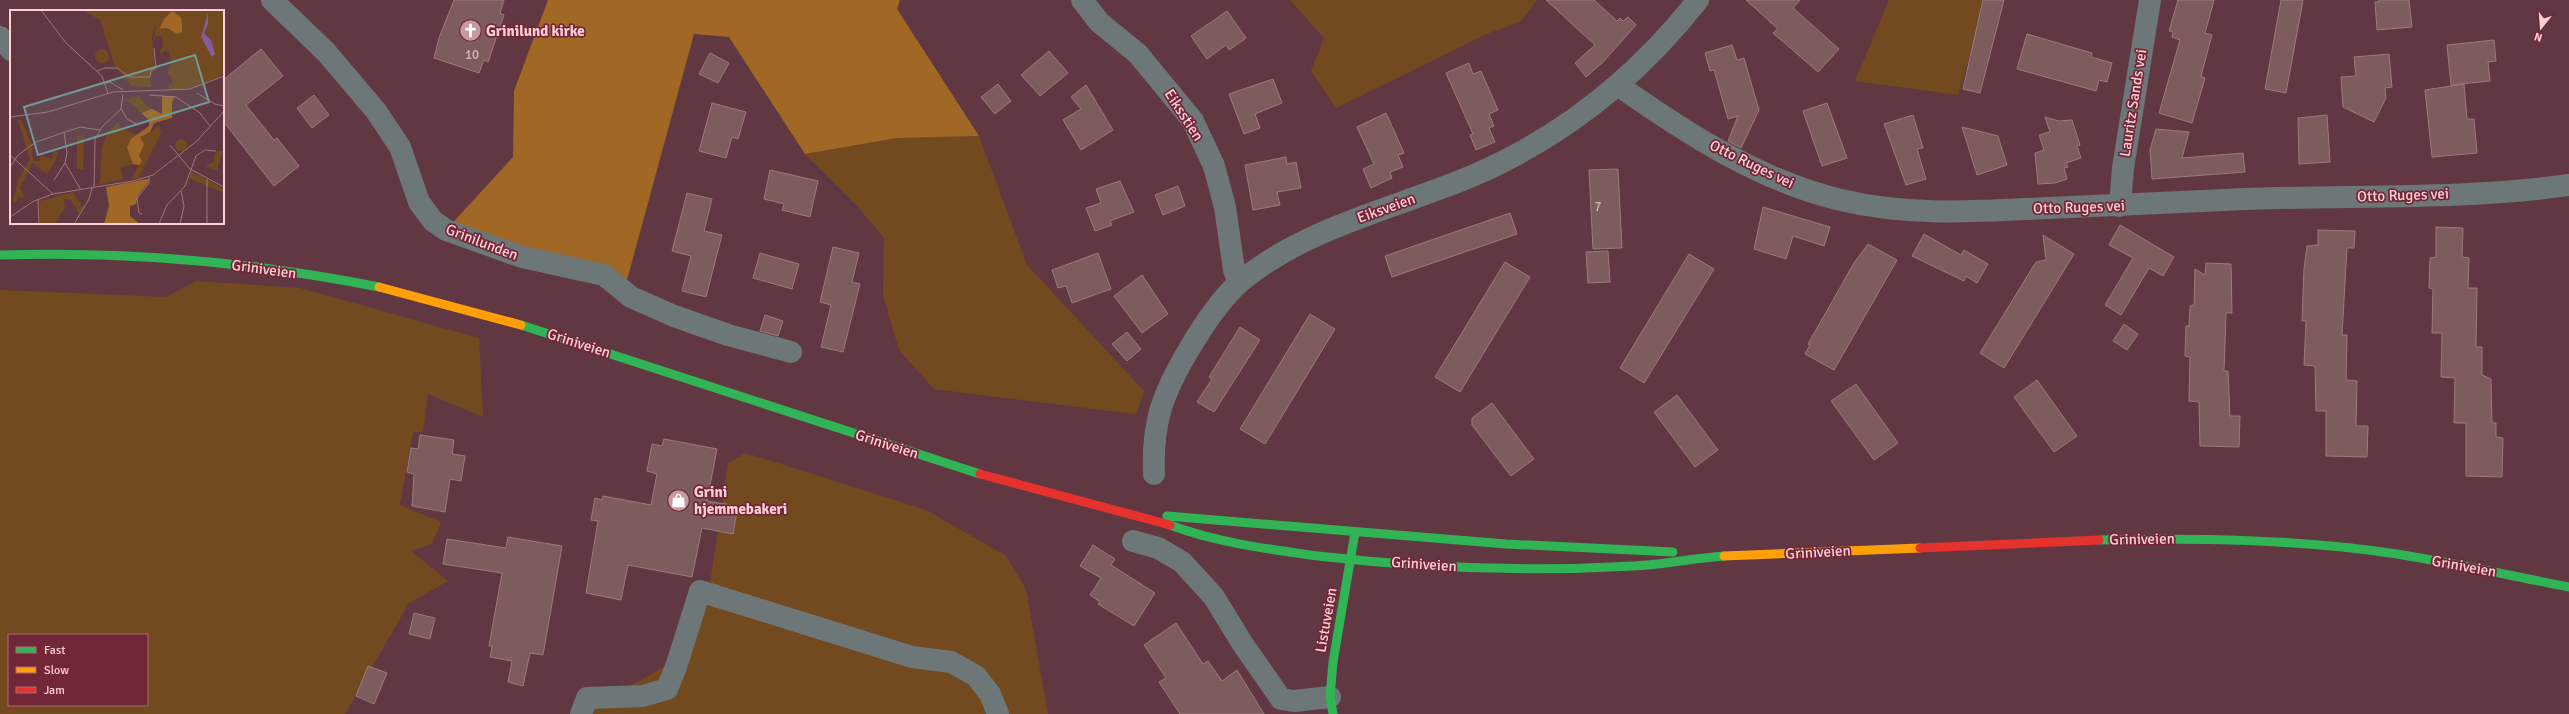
<svg xmlns="http://www.w3.org/2000/svg" width="2569" height="714" font-family="Signika,sans-serif">
<style>
.green{fill:#734a1f;fill-rule:evenodd}
.forest{fill:#a06824}
.building{fill:#7e5c5e;stroke:#9d797c}
.lines{fill:none;stroke-linecap:round;stroke-linejoin:round}
.street{stroke:#6e7778;stroke-width:22}
.fast{stroke:#30b455;stroke-width:9}
.slow{stroke:#ff9f0a;stroke-width:9}
.jam{stroke:#e5322d;stroke-width:9}
.labels{text-anchor:middle;dominant-baseline:central;stroke-width:3.5;stroke-linejoin:round;paint-order:stroke}
.number-label{font-size:13px;fill:#deb2b7}
.poi-label{font-size:15px;font-weight:bold;fill:#fecfd5;stroke:#722739;text-anchor:start}
.street-label{font-size:15px;fill:#fecfd5;stroke:#722739}
.inset-road{fill:none;stroke:#a0747d;stroke-width:1}
.view{fill:#6f9a97;fill-opacity:0.15;stroke:#6f9a97;stroke-width:2}
.inset-edge{fill:none;stroke:#fecfd5;stroke-width:2}
</style>
<rect width="100%" height="100%" fill="#613842"/>
<path class="green" d="M1290,0H1537L1520,22L1489,33L1336,108L1311,71L1324,38Z
M1889,0H1986L1958,95L1855,81Z
M979,136L1027,265L1144,391L1136,414L934,389L899,350L883,295L884,238L857,206L805,154L897,138Z
M196,281L300,288L479,338L483,417L428,394L423,432H413L400,505L441,522L432,544L411,551L448,581L409,603L345,714H0V290L166,297ZM9,635H147V705H9Z
M746,453L926,510L1006,556L1026,589L1048,714H593L594,706L668,665L707,604L728,463Z"/>
<path class="forest" d="M548,0H900L897,9L979,136L897,138L805,154L729,37L694,34L624,291L446,230L513,157L514,91Z"/>
<path class="building" d="M454,0H504L500,13L504,15L488,62L484,60L479,73L434,58L439,38Z
M1546,0H1594L1617,21L1620,18L1623,21L1628,17L1636,25L1603,62L1586,77L1575,63L1595,45Z
M1746,0H1800L1793,8L1839,49L1818,72L1773,33L1778,29Z
M1983,0H2004L1980,93L1963,89Z
M2178,0H2214L2205,33L2212,35L2201,76L2205,78L2192,123L2159,113L2180,40L2172,37L2173,32L2169,31Z
M2281,0H2303L2286,93L2265,89Z
M2379,0H2409L2412,27L2377,30L2375,2H2379Z
M1227,11L1246,38L1229,50L1226,45L1207,59L1191,36Z
M2027,34L2092,53L2091,57L2112,63L2107,82L2099,80L2096,91L2017,69Z
M2494,40L2496,61L2488,62L2490,81L2451,85L2447,45Z
M1732,45L1737,60L1744,58L1759,110L1741,148L1728,141L1738,116L1728,119L1714,70L1710,71L1705,53Z
M261,49L283,76L246,105L274,140L277,138L299,166L274,186L223,121V80Z
M1049,51L1068,73L1040,96L1021,75Z
M710,53L729,63L718,83L699,74Z
M2389,54L2392,87L2385,88L2386,98L2374,122L2343,107L2341,77L2356,76L2354,57Z
M1469,63L1473,74L1481,71L1498,110L1489,114L1494,126L1489,128L1495,142L1476,150L1470,135L1473,134L1446,73Z
M1273,79L1282,103L1255,114L1260,128L1244,134L1229,94Z
M998,84L1011,101L995,114L981,97Z
M2464,84L2467,119H2474L2477,153L2432,157L2425,90Z
M1086,85L1113,130L1081,150L1063,120L1081,109L1071,97Z
M314,95L329,115L312,128L297,108Z
M712,103L746,112L738,139L732,137L726,158L699,151Z
M1827,103L1847,158L1822,166L1803,111Z
M1386,113L1404,153L1398,155L1403,167L1390,172L1392,178L1371,188L1363,169L1374,164L1357,127Z
M1913,115L1923,148L1917,149L1926,179L1906,185L1884,124Z
M2327,115L2330,162L2299,164L2298,118Z
M2045,117L2059,121L2072,120L2080,145L2077,146L2081,158L2066,163L2068,167L2064,168L2067,179L2055,183L2038,184L2035,153L2044,150L2039,135L2050,132Z
M1962,127L1998,136L2007,165L1977,175Z
M2156,129L2189,132L2182,158L2243,153L2245,172L2152,179L2150,150Z
M1286,157L1287,164L1296,162L1301,188L1277,192L1280,205L1253,210L1245,165Z
M1618,169L1622,248L1593,249L1589,170Z
M770,170L818,181L810,217L782,210L784,204L764,199Z
M1120,181L1134,212L1110,221L1112,225L1095,231L1086,208L1101,203L1096,189Z
M1178,186L1185,206L1163,215L1155,195Z
M687,193L712,199L704,231L722,235L706,297L682,291L691,256L672,251Z
M1763,207L1830,227L1824,246L1793,236L1786,259L1754,249Z
M1510,213L1517,234L1392,277L1385,256Z
M2120,225L2174,257L2163,276L2149,268L2121,315L2105,305L2133,258L2109,245Z
M2436,227L2463,228L2462,257L2469,258L2468,288H2477L2476,347H2482V375L2491,379L2492,423H2496V437L2503,438L2502,477L2466,476V423H2454L2455,378L2441,377L2442,333H2432L2433,289L2429,288L2430,258L2436,257Z
M2318,230L2355,231L2354,248H2347L2342,335H2347L2346,380L2357,381L2356,426H2368L2367,457L2326,456V411H2316L2315,366L2304,365L2306,321H2302L2304,269L2307,246L2318,245Z
M1924,234L1961,255L1964,250L1988,264L1977,283L1966,276L1964,281L1912,256Z
M2043,235L2074,254L2004,368L1980,353L2036,262L2046,260Z
M1868,244L1897,260L1834,370L1805,354L1810,345L1808,344L1854,263Z
M833,247L859,253L852,282L860,284L843,352L821,347L831,305L820,302Z
M1608,251L1610,282L1588,283L1586,252Z
M760,253L799,264L792,289L753,278Z
M1098,253L1111,289L1072,303L1066,286L1058,288L1052,270Z
M1689,254L1714,269L1644,383L1620,368Z
M1505,262L1530,277L1460,392L1435,377Z
M2206,263L2231,264L2232,313H2226L2224,371H2228L2230,416H2240L2239,447L2200,446L2199,402L2189,401L2190,357L2185,356L2186,326H2189L2190,306L2194,305L2195,269L2205,275Z
M1142,275L1168,314L1142,333L1114,296Z
M1310,314L1335,329L1265,444L1240,429Z
M765,315L783,321L778,336L760,331Z
M2124,324L2138,334L2127,350L2113,341Z
M1240,327L1260,340L1214,412L1197,402L1212,379L1209,377Z
M1127,332L1141,349L1127,361L1112,344Z
M2037,380L2077,436L2054,452L2014,397Z
M1856,384L1898,443L1874,460L1831,401Z
M1677,395L1718,450L1695,467L1654,412Z
M1492,403L1534,459L1511,476L1472,425V418Z
M420,435L454,440L452,454L465,456L461,481L450,479L445,512L412,506L414,474L407,472L411,448L418,449Z
M664,439L717,449L707,501L738,506L733,534L702,528L692,577L628,565L621,600L586,593L598,521L591,520L595,498L602,500L603,496L651,505L657,474L647,471L652,444L662,446Z
M508,537L562,546L543,655L530,653L523,686L508,682L512,661L490,657L492,646H489L502,573L443,564L447,539L506,548Z
M1093,545L1115,559L1111,565L1155,593L1134,626L1098,604L1100,602L1090,595L1101,578L1080,566Z
M414,613L435,618L430,639L409,634Z
M1176,623L1203,664L1208,661L1222,681L1237,670L1264,714H1180L1159,682L1166,678L1144,645Z
M368,666L387,673L374,704L356,696Z"/>
<g class="lines">
<path class="street" d="M272,0L326,52L376,111L400,147L419,202L433,221L446,230L522,257L604,275L631,297L674,316L728,335L791,352
M1082,0L1099,22L1138,54L1193,121L1214,166L1225,207L1234,270L1239,283
M0,37L11,50
M1619,86C1686,133 1760,181 1841,200C1904,215 1964,212 2028,209C2093,206 2159,203 2224,200C2339,194 2455,201 2569,185
M2120,206L2123,168L2150,0
M1154,474C1152,423 1162,395 1188,351C1201,329 1221,298 1241,281C1319,217 1425,204 1512,157C1586,118 1646,66 1698,0
M1133,541L1158,548L1182,562L1214,597L1242,643L1281,699L1294,701L1330,697
M581,714L587,698L643,696L667,689L676,667L700,591L912,657L951,662L976,676L990,694L998,714"/>
<path class="fast" d="M0,255C128,251 253,262 379,287
M521,325L980,474
M1167,516L1506,544L1673,552
M1170,525C1218,543 1268,549 1318,556C1422,568 1529,572 1633,566C1664,565 1693,558 1724,556
M2099,540C2198,538 2298,539 2397,554C2454,563 2512,576 2569,587
M1333,714L1330,697L1333,662L1355,532"/>
<path class="slow" d="M379,287L521,325
M1724,556L1920,548"/>
<path class="jam" d="M980,474L1170,525
M1920,548L2099,540"/>
</g>
<defs>
<symbol id="church-disc" viewBox="-11 -11 22 22"><circle r="9.5" fill="#c79aa2" stroke="#722739"/><path d="M-1.2-6h2.4v3.5h3.3v2.4h-3.3V6h-2.4V-.1h-3.3v-2.4h3.3Z" fill="#fff"/></symbol>
<symbol id="shop-disc" viewBox="-11 -11 22 22"><circle r="9.5" fill="#c79aa2" stroke="#722739"/><path d="M-5-2.5h2.3a2.7 3.5 0 0 1 5.4 0H5L5.5 6h-11ZM-1.5-2.5h3a1.5 2.3 0 0 0-3 0Z" fill="#fff"/></symbol>
</defs>
<g fill-rule="evenodd">
<use href="#church-disc" x="458" y="18" width="25" height="25"/>
<use href="#shop-disc" x="666" y="488" width="25" height="25"/>
</g>
<g class="labels">
<g class="number-label">
<text x="472" y="55">10</text>
<text x="1598" y="207">7</text>
</g>
<g class="poi-label">
<text x="486" y="31">Grinilund kirke</text>
<text x="694" y="492">Grini<tspan x="694" dy="17">hjemmebakeri</tspan></text>
</g>
<g class="street-label">
<text transform="translate(2133 103) rotate(-81)">Lauritz Sands vei</text>
<text transform="translate(1184 115) rotate(57)">Eiksstien</text>
<text transform="translate(1752 164) rotate(26)">Otto Ruges vei</text>
<text transform="translate(2403 195) rotate(-2)">Otto Ruges vei</text>
<text transform="translate(2079 207) rotate(-2)">Otto Ruges vei</text>
<text transform="translate(1386 208) rotate(-20)">Eiksveien</text>
<text transform="translate(482 242) rotate(21)">Grinilunden</text>
<text transform="translate(264 269) rotate(8)">Griniveien</text>
<text transform="translate(579 343) rotate(18)">Griniveien</text>
<text transform="translate(887 444) rotate(18)">Griniveien</text>
<text transform="translate(2142 539) rotate(-1)">Griniveien</text>
<text transform="translate(1818 552) rotate(-3)">Griniveien</text>
<text transform="translate(1424 564) rotate(4)">Griniveien</text>
<text transform="translate(2464 566) rotate(10)">Griniveien</text>
<text transform="translate(1326 620) rotate(-80)">Listuveien</text>
</g>
</g>
<g transform="translate(10 10)">
<rect width="214" height="214" fill="#613842"/>
<path d="M73,0H214V62L207,68L180,78L160,80L158,75H162V67L157,63L162,52L159,42L156,40L151,44L149,41L153,37L152,26H146L144,30L146,11L142,27L145,58L140,67L141,77L121,76L105,56L90,10ZM161,6H171L172,21L167,24L157,18L149,19L154,8ZM85 46a7 7 0 1 1 14 0a7 7 0 1 1-14 0ZM129,86L135,95L142,99L131,103L125,96L115,90ZM8,110H11L22,135L23,151H30V146L42,149L44,141H48L47,148L37,164L22,153L10,178L15,187L7,188L6,192L3,191L8,170L20,149ZM108,112L110,117L128,125L142,122L149,115L151,123L129,168L121,169L129,155L123,154L111,157L113,169L86,175L90,173L92,137L98,122ZM74,125L73,159H67V126ZM165 135a6 6 0 1 1 12 0a6 6 0 1 1-12 0ZM208,141H213L207,160L197,157V155L204,152V144ZM180,161L207,175L214,180V183L179,168ZM63,182L73,198L69,204L61,190L53,189L55,197L46,212L49,214H30V191Z" fill="#734a1f" fill-rule="evenodd"/>
<path d="M162,1L171,7L172,12V22L167,24L157,18L149,19L154,9ZM152,86H165L162,92V108L144,113L140,122L130,127L134,134L129,146L132,151L129,155L123,154L117,137L121,129L139,116V110L131,103L142,99L152,104ZM137,169L139,171L128,185L126,194L120,196V206L130,214H94L99,196L96,177Z" fill="#a06824"/>
<path d="M198,3V14L194,23L201,30L205,44L202,47L191,27Z" fill="#845b9f"/>
<path class="inset-road" d="M31,0L56,33L92,66L98,84M87,61L95,58H107L120,67H140L141,60L146,58L144,38M96,73L100,72L113,80M187,83L205,94L214,96M139,85L166,87L190,103L200,116M111,99L117,109L128,115M0,107L38,102L103,82L180,79L214,66M54,122L57,143L55,153L71,180M160,135L180,159L214,177M0,145L43,184M0,157L8,145L26,132L70,117L90,120M44,170L55,153M84,177L85,129L92,117L111,99L113,84M28,189L29,214M132,204L129,203L127,188L139,173V167M0,207L24,191L43,184L123,171L143,165L187,131L214,101M64,214L79,189L82,178M149,214L157,195L175,176L186,146L195,140L206,141M170,214L174,196L171,181M197,214V169"/>
<path class="view" d="M185,45L199,92L28,145L14,97Z"/>
<rect width="214" height="214" class="inset-edge"/>
</g>
<rect x="8" y="634" width="140" height="72" fill="#722739" stroke="#aa6a77"/>
<rect x="16" y="647" width="20" height="6" fill="#30b455" stroke="#aa6a77"/>
<text x="44" y="654" font-size="12" fill="#fecfd5">Fast</text>
<rect x="16" y="667" width="20" height="6" fill="#ff9f0a" stroke="#aa6a77"/>
<text x="44" y="674" font-size="12" fill="#fecfd5">Slow</text>
<rect x="16" y="687" width="20" height="6" fill="#e5322d" stroke="#aa6a77"/>
<text x="44" y="694" font-size="12" fill="#fecfd5">Jam</text>
<g transform="translate(2541 28) rotate(197)" stroke="#722739" stroke-width="3" paint-order="stroke">
<path d="M0-3L7 15L0 10L-7 15Z" fill="#fecfd5"/>
<text y="-6" font-size="11" font-weight="bold" text-anchor="middle" fill="#fecfd5">N</text>
</g>
</svg>
